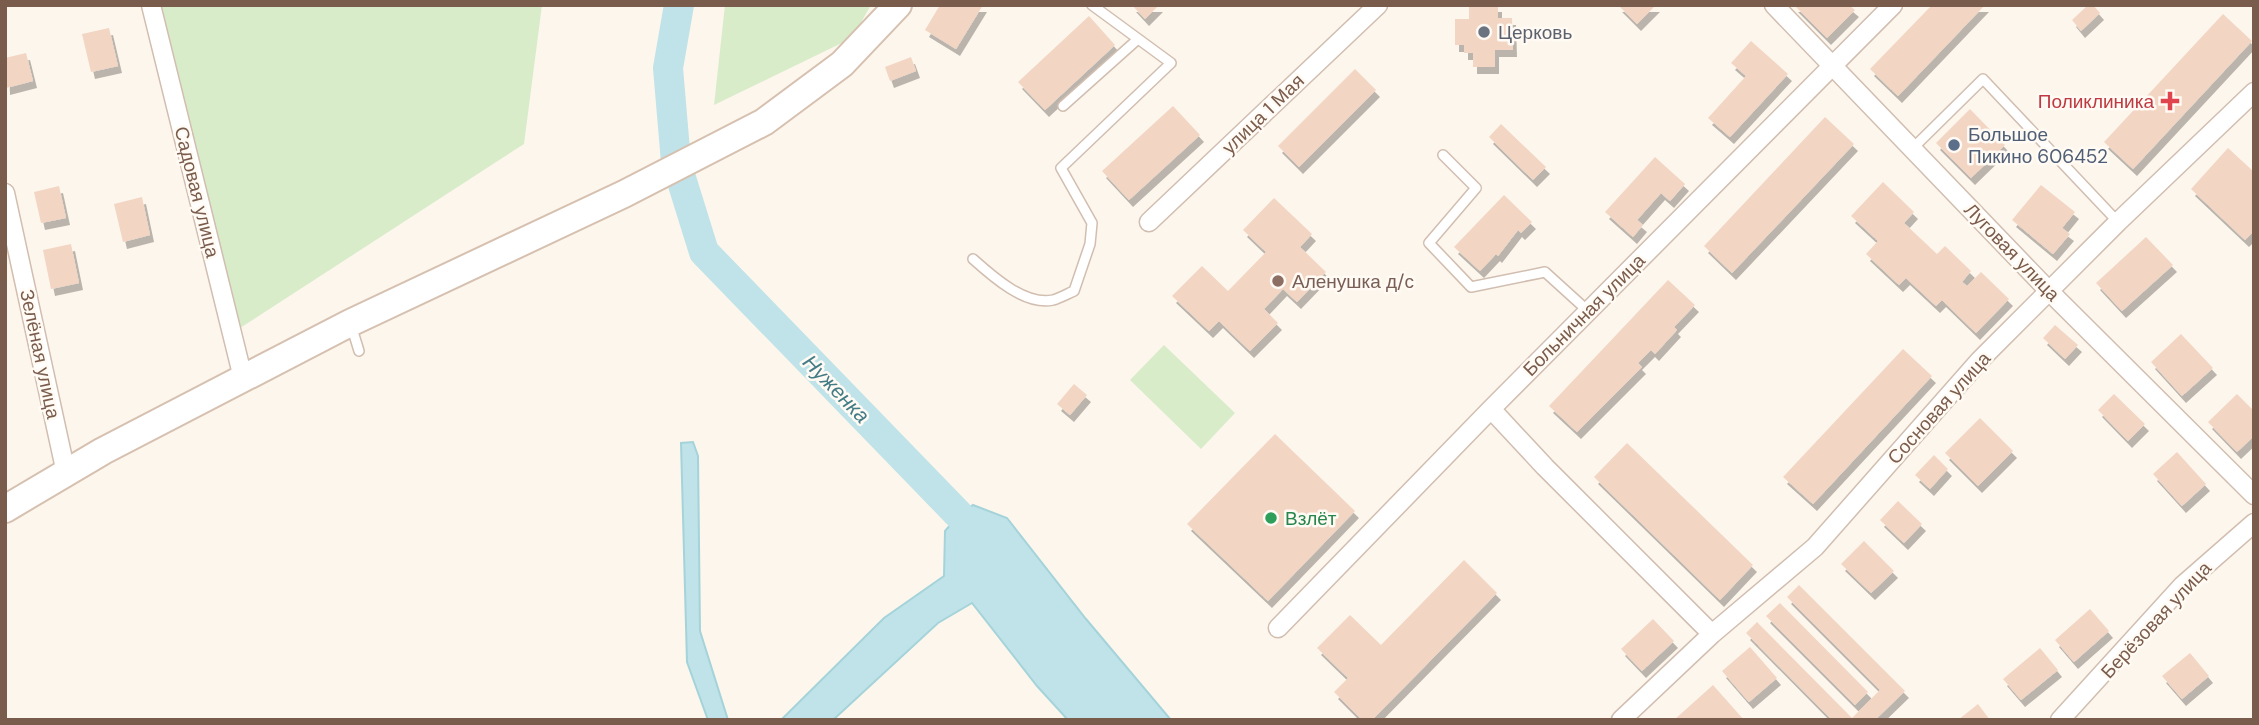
<svg xmlns="http://www.w3.org/2000/svg" width="2259" height="725" font-family="'DM Sans',sans-serif">
<style>
.green{fill:#d8ecc9}
.water{fill:#bfe3e8;stroke:#a5d3da;stroke-width:2}
.lines{fill:none;stroke-linecap:round;stroke-linejoin:round}
.river{stroke:#bfe3e8;stroke-width:30}
.building{fill:#f3d5c3;filter:url(#shadow)}
.lane-casing{stroke:#d1beb0;stroke-width:12}
.street-casing{stroke:#d1beb0;stroke-width:21}
.secondary-casing{stroke:#d6c0b0;stroke-width:30}
.lane{stroke:#fff;stroke-width:9}
.street{stroke:#fff;stroke-width:18}
.secondary{stroke:#fff;stroke-width:26}
.worship-dot{fill:#6b7280;stroke:#fffaf3;stroke-width:2.5}
.health-dot{fill:#e0444e;stroke:#fffaf3;stroke-width:2.5}
.service-dot{fill:#5c6f8a;stroke:#fffaf3;stroke-width:2.5}
.education-dot{fill:#8d6e63;stroke:#fffaf3;stroke-width:2.5}
.leisure-dot{fill:#2e9e5b;stroke:#fffaf3;stroke-width:2.5}
.labels{text-anchor:middle;dominant-baseline:central;stroke-width:5;stroke-linejoin:round;paint-order:stroke}
.worship-label{font-size:19px;fill:#5b616d;stroke:#fffaf3;text-anchor:start}
.health-label{font-size:19px;fill:#be3a42;stroke:#fffaf3;text-anchor:end}
.street-label{font-size:19px;fill:#7a5c4d;stroke:#fffaf3}
.service-label{font-size:19px;fill:#4e5e75;stroke:#fffaf3;text-anchor:start}
.education-label{font-size:19px;fill:#785e54;stroke:#fffaf3;text-anchor:start}
.leisure-label{font-size:19px;fill:#27864d;stroke:#fffaf3;text-anchor:start}
.water-label{font-size:21px;font-style:italic;fill:#437c86;stroke:#fffaf3}
</style>
<defs>
<filter id="shadow"><feDropShadow dx="4" dy="7" stdDeviation="0" flood-color="#0004"/></filter>
</defs>
<rect width="100%" height="100%" fill="#fdf6ec"/>
<path class="green" d="M158,5H542L524,144L237,330Z
M725,5H871L852,38L714,105Z
M1164,345L1235,413L1201,449L1130,380Z"/>
<path class="water" d="M693,442L698,456L700,631L728,720H708L687,662L681,443Z
M973,505L1007,518L1086,619L1171,720H1068L1037,686L972,603L938,623L833,720H781L884,618L944,576L945,531L959,515Z"/>
<g class="lines">
<path class="river" d="M679,5L668,68L676,162L704,252L959,515L984,545"/>
</g>
<path class="building" d="M940,5H983L956,49L925,30Z
M1132,5H1159L1145,19Z
M1469,5H1498V18H1512L1513,50H1495V67H1473V53H1464V45H1455V19H1469Z
M1618,5H1656L1637,24Z
M1794,5H1849L1855,10L1827,38Z
M1932,5H1985L1898,96L1870,69Z
M2088,5H2093L2100,13L2081,31L2072,20Z
M2223,14L2252,41L2133,169L2104,142Z
M1089,16L1115,45L1045,110L1018,82Z
M109,28L118,66L91,72L82,34Z
M1751,41L1788,74L1730,137L1708,118L1746,76L1731,63Z
M26,53L33,81L6,88L5,58Z
M911,57L916,71L890,81L885,67Z
M1355,69L1376,90L1299,167L1278,146Z
M1173,106L1200,135L1129,200L1102,171Z
M1970,109L2005,145L1971,178L1936,143Z
M1825,117L1854,144L1732,273L1704,246Z
M1501,124L1546,167L1533,180L1489,137Z
M2228,148L2254,172V231L2245,240L2191,189Z
M1655,157L1685,184L1670,201L1661,193L1637,220L1643,225L1633,237L1605,212Z
M1883,182L1914,212L1904,223L1937,254L1945,246L1971,271L1962,282L1967,286L1981,272L2009,299L1976,333L1942,300L1936,306L1906,278L1899,285L1866,254L1878,241L1851,216Z
M2041,185L2075,212L2062,228L2070,234L2053,254L2012,220Z
M59,186L66,218L41,223L34,192Z
M1504,195L1532,222L1521,233L1518,230L1498,256L1496,254L1480,271L1454,247Z
M142,197L150,235L123,242L114,204Z
M1274,198L1312,234L1300,247L1326,272L1297,302L1283,289L1264,309L1278,323L1250,351L1219,321L1209,331L1172,296L1202,266L1228,291L1266,252L1243,230Z
M2146,237L2173,265L2122,311L2096,283Z
M71,244L79,283L51,289L43,250Z
M1668,280L1695,305L1674,327L1677,330L1655,354L1651,350L1638,363L1642,367L1577,432L1549,406Z
M2055,325L2078,345L2065,359L2043,338Z
M2181,334L2213,368L2182,396L2151,362Z
M1903,349L1932,376L1813,504L1783,477Z
M1074,384L1087,395L1070,415L1057,404Z
M2114,394L2145,424L2128,441L2098,410Z
M2237,394L2254,411V436L2237,452L2208,422Z
M1980,418L2013,451L1978,486L1945,453Z
M1275,434L1355,511L1268,601L1187,524Z
M1627,443L1753,565L1720,600L1594,477Z
M2177,452L2206,484L2182,506L2153,474Z
M1934,455L1948,469L1930,489L1915,475Z
M1898,501L1922,524L1904,543L1880,520Z
M1864,541L1894,571L1871,593L1841,564Z
M1464,560L1497,593L1372,720H1362L1334,692L1348,678L1317,648L1350,615L1381,645Z
M1799,585L1905,691L1875,720H1832L1746,633L1757,622L1852,718L1880,690L1787,597Z
M1780,603L1868,692L1855,705L1766,616Z
M2090,609L2109,631L2074,662L2055,640Z
M1653,619L1674,641L1642,671L1621,649Z
M1750,647L1777,678L1749,702L1722,671Z
M2040,648L2058,670L2021,700L2003,679Z
M2190,653L2209,676L2182,699L2162,676Z
M1713,685L1744,720H1674Z
M1978,704L1990,720H1958Z"/>
<g class="lines">
<defs>
<path id="lane" d="M1063,106L1138,39
M1912,149L1983,79L2118,222
M1443,155L1476,188L1429,243L1471,287L1545,272L1588,311
M973,259C992,276 1025,306 1053,300C1060,298 1067,294 1074,291L1090,244L1092,223L1061,168L1171,63L1092,5
M351,325L359,351"/>
<path id="street" d="M151,5L243,378
M1774,5L2050,292L2254,495
M5,193L66,473
M1149,222L1378,5
M1491,409L1545,467L1712,634
M1278,628L1491,409L1893,5
M1621,720L1712,634L1815,547L1980,360L2118,222L2254,92
M2060,720L2182,586L2254,523"/>
<path id="secondary" d="M5,509L103,451L350,323L624,194L764,122L842,64L898,5"/>
</defs>
<use href="#lane" class="lane-casing"/>
<use href="#street" class="street-casing"/>
<use href="#secondary" class="secondary-casing"/>
<use href="#lane" class="lane"/>
<use href="#street" class="street"/>
<use href="#secondary" class="secondary"/>
</g>
<circle class="worship-dot" cx="1484" cy="32" r="7"/>
<path class="health-dot" d="M2166.5 90.5h7v7h7v7h-7v7h-7v-7h-7v-7h7z"/>
<circle class="service-dot" cx="1954" cy="145" r="7"/>
<circle class="education-dot" cx="1278" cy="281" r="7"/>
<circle class="leisure-dot" cx="1271" cy="518" r="7"/>
<g class="labels">
<g class="worship-label">
<text x="1498" y="32">Церковь</text>
</g>
<g class="health-label">
<text x="2154" y="101">Поликлиника</text>
</g>
<g class="street-label">
<text transform="translate(1263 114) rotate(-44)">улица 1 Мая</text>
<text transform="translate(197 192) rotate(76)">Садовая улица</text>
<text transform="translate(2012 252) rotate(46)">Луговая улица</text>
<text transform="translate(1584 315) rotate(-45)">Больничная улица</text>
<text transform="translate(40 354) rotate(78)">Зелёная улица</text>
<text transform="translate(1939 408) rotate(-48)">Сосновая улица</text>
<text transform="translate(2156 620) rotate(-47)">Берёзовая улица</text>
</g>
<g class="service-label">
<text x="1968" y="134">Большое<tspan x="1968" dy="22">Пикино 606452</tspan></text>
</g>
<g class="education-label">
<text x="1292" y="281">Аленушка д/с</text>
</g>
<g class="leisure-label">
<text x="1285" y="518">Взлёт</text>
</g>
<g class="water-label">
<text transform="translate(836 389) rotate(46)">Нуженка</text>
</g>
</g>
<rect width="2259" height="725" fill="none" stroke="#7a5c4d" stroke-width="14"/>
</svg>
